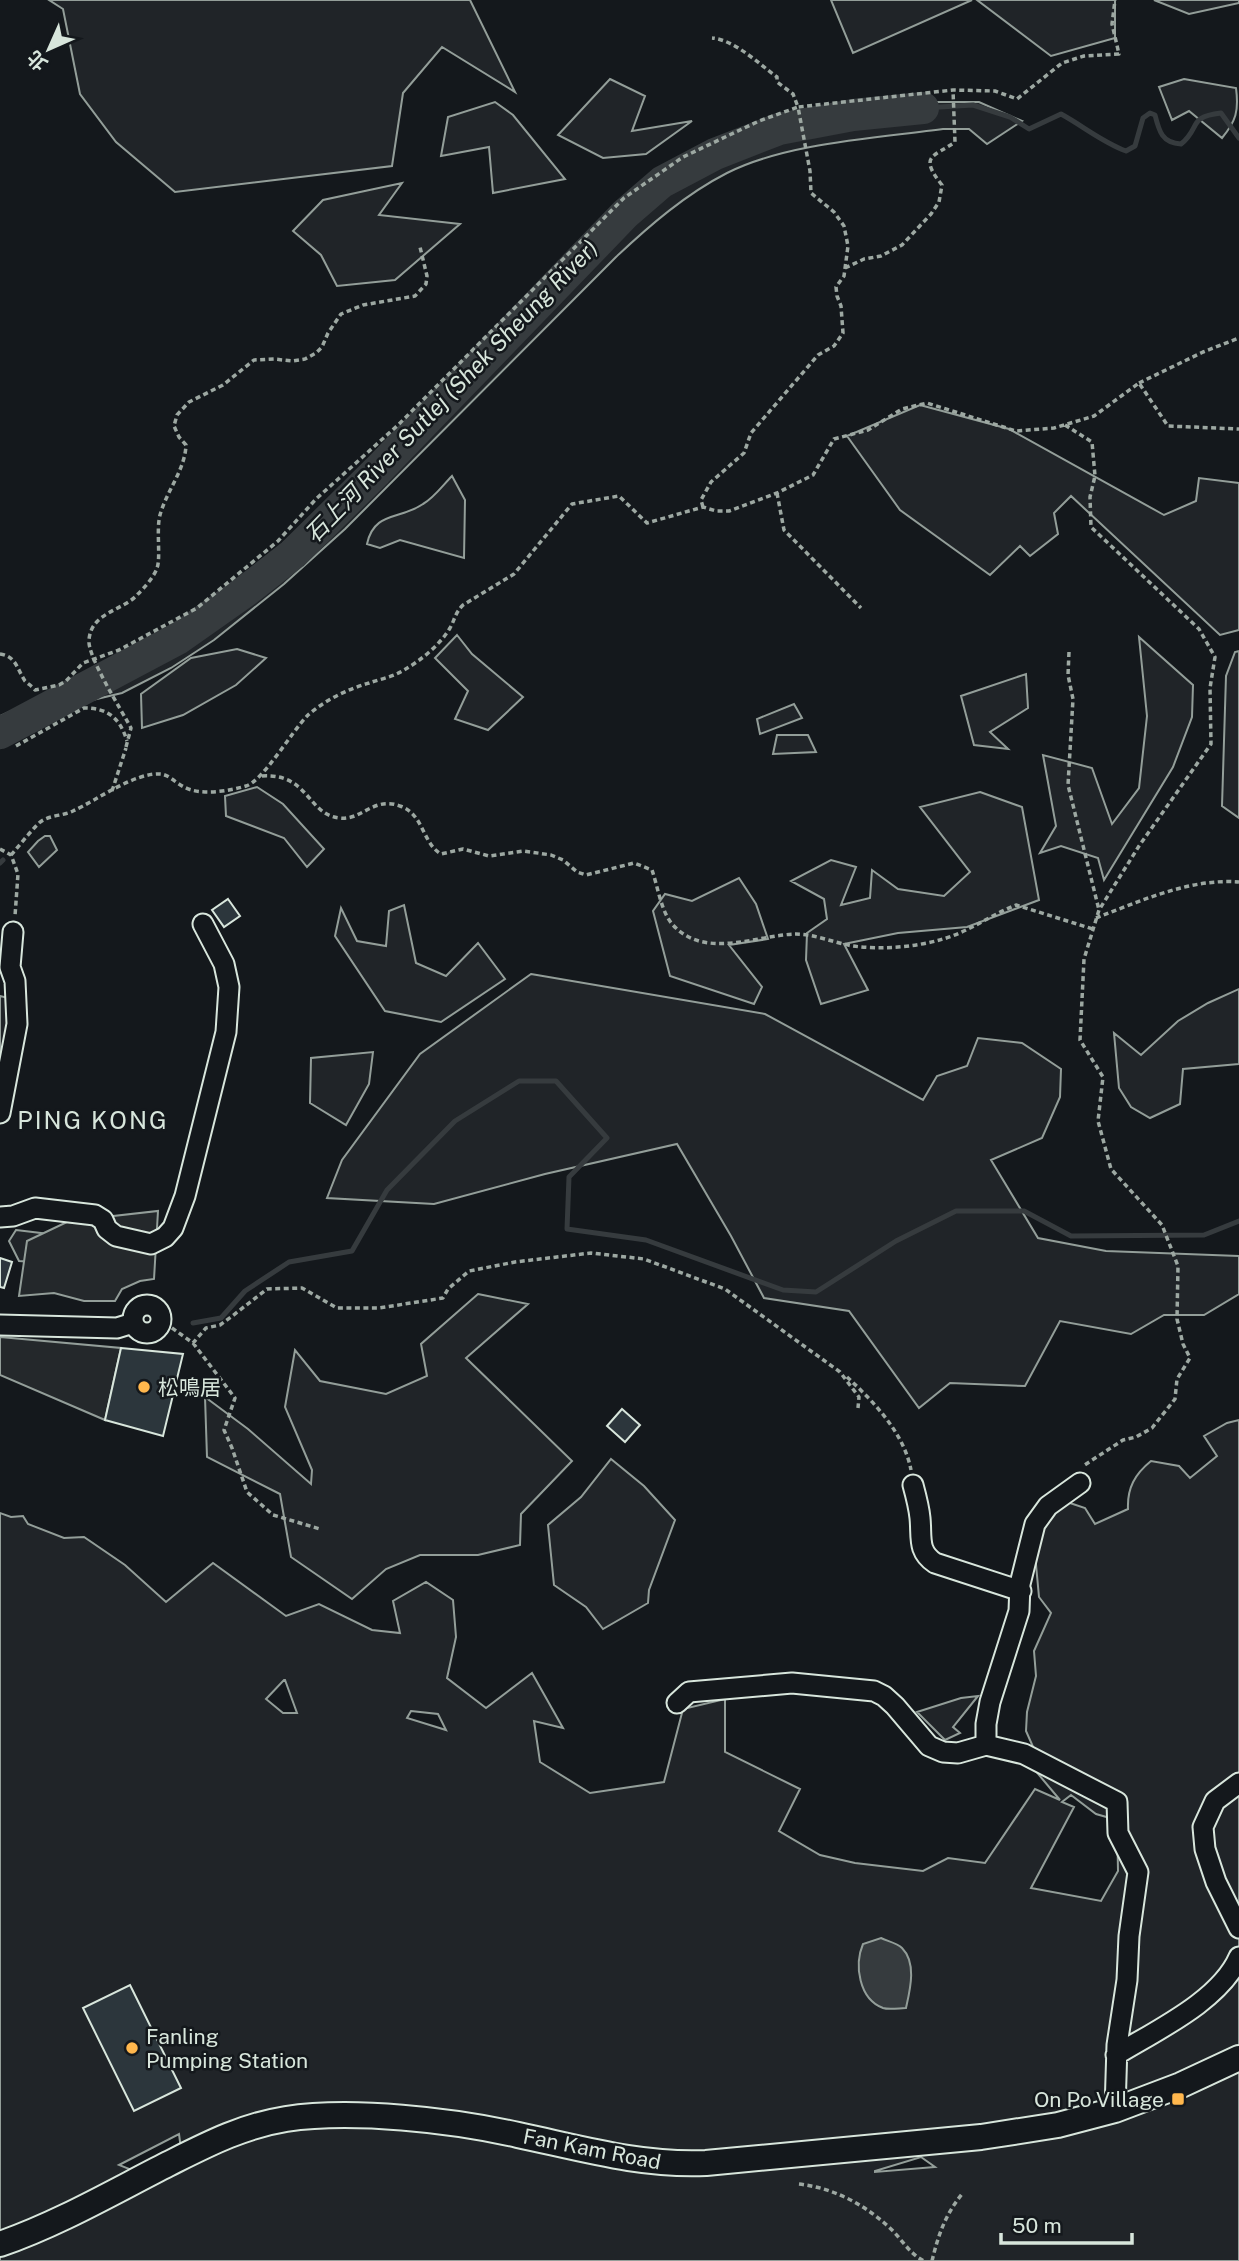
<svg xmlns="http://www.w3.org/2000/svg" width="1239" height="2261" font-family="'Public Sans','Noto Sans TC',sans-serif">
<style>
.green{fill:#202428;stroke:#939e99;stroke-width:2;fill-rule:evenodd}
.parking{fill:#24282b;stroke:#939e99;stroke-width:2}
.water{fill:#363b3e;stroke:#939e99;stroke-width:2}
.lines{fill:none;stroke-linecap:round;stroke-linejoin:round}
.stream{stroke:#363b3e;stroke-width:5}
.river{stroke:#363b3e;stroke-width:32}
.building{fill:#2c363c;stroke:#d8e6dc;stroke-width:2}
.minor-casing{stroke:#d8e6dc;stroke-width:23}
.major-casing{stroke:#d8e6dc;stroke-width:28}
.path{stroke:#9da8a2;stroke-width:3.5;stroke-dasharray:5 3.5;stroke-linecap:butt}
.minor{stroke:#14181c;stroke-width:19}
.major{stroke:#14181c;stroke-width:24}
.poi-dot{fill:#ffb74d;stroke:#14181c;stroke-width:2.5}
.labels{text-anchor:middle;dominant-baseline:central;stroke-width:5;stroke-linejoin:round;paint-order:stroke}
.poi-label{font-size:21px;fill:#d8e6dc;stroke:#14181c;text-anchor:start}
.street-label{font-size:21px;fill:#d8e6dc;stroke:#14181c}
.water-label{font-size:23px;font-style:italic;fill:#d8e6dc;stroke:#14181c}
.quarter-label{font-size:24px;letter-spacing:2px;fill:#d8e6dc;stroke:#14181c}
</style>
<rect width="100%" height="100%" fill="#14181c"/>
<path class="green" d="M49,0H470L515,92L442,47L403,93L392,166L175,192L116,142L80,94L63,9Z
M831,0H972L853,53Z
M977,0H1115V38L1051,56Z
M1154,0H1239V3L1189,14Z
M610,79L645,96L632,131L692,121L646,154L603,158L558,135Z
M1184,79L1236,88C1239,111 1236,121 1222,138L1189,111L1172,120L1159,87Z
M495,102L513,115L565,179L493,193L489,147L441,156L448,117Z
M917,102H979L1022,121L987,144L969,129H943C877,138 786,143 727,173C686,194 650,225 616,257L345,529L284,584L214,640L171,668L122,693L84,702L0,748V716L57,690L161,636L210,606L282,545L394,436L585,242L623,197L655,173L716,141L788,119Z
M402,183L379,215L460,224L395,280L337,286L321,255L293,231L323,200Z
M920,405L1009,429L1164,515L1196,501L1199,478L1239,483V630L1220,635L1071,496L1054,513L1058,534L1030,556L1020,546L990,575L900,510L847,436Z
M452,476L465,500L464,558L400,540L380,548L367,544C374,511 400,520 423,504C434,498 443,485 452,476Z
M457,635L472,654L523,697L488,730L455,719L468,691L435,658Z
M1139,637L1193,685L1192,717L1173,767L1104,880L1098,858L1061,846L1040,853L1056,826L1043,755L1092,768L1112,824L1139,788L1147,716Z
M237,649L266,658L236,685L183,715L142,728L141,694L191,658Z
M1239,651V818L1222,806L1226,676L1235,652Z
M1026,674L1028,708L990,732L1008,749L974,745L961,696Z
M794,704L802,718L760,734L757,719Z
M777,735H808L816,752L773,754Z
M257,787L283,804L324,849L307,867L284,838L226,816L225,796Z
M980,792L1022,807L1039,900L967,927L898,933L844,944L868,990L821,1004L806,960L807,933L827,919L824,899L791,881L831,860L856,867L841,905L870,898L872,870L898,889L944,896L970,872L920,807Z
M45,836H50L57,850L39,867L28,852L38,841Z
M739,878L756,904L768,939L729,945L762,987L754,1004L670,976L653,911L665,894L692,901Z
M404,905L416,963L446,976L478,943L505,979L441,1022L385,1011L335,936L341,908L357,941L386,946L389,911Z
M531,974L765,1014L923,1100L937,1076L967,1066L978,1038L1022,1043L1061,1069L1060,1097L1042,1138L991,1160L1038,1238L1106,1251L1239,1256V1294L1204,1315H1164L1131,1334L1060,1321L1025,1386L950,1383L919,1408L849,1311L764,1298L731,1236L677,1144L545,1174L434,1204L327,1198L342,1160L420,1054Z
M1239,989V1064L1183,1069L1180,1104L1150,1118L1131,1107L1119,1088L1114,1033L1141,1055L1178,1021L1208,1003Z
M0,996L12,999L2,1058L0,1057Z
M373,1052L369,1084L346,1125L310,1103L311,1058Z
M16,1230L66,1236L33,1262L19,1261L9,1241Z
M478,1294L528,1304L466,1358L572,1461L521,1514L520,1545L478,1555H420L386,1569L352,1599L291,1557L280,1494L207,1457L205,1397L248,1429L311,1484L312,1470L285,1407L295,1350L320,1381L386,1394L427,1376L421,1344Z
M1239,1420V2261H0V1513L11,1517L23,1516L28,1524L64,1538L84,1537L125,1565L166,1602L213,1563L286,1616L319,1604L372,1630L400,1633L393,1601L426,1582L453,1600L456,1637L447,1678L486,1708L532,1673L563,1728L534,1721L540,1762L590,1793L664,1782L683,1709L725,1699V1752L800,1789L779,1831L820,1855L855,1863L923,1871L948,1858L985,1863L1035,1789L1060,1800L1034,1769V1749L1026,1731L1027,1712L1036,1676L1034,1651L1051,1613L1039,1597L1034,1543L1061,1500L1085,1508L1095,1524L1128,1509C1127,1488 1135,1474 1151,1461L1179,1466L1190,1478L1217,1456L1204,1436L1227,1423ZM284,1680H285L297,1713H283L266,1699ZM411,1711L438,1714L446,1730L407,1718ZM1071,1795L1096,1814L1117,1820L1118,1871L1101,1901L1031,1888L1074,1807L1062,1802ZM179,2134L181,2149L134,2171L119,2165ZM921,2157L935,2167L875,2172V2171Z
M611,1459L644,1486L675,1520L649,1590L648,1603L603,1629L586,1607L554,1585L548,1525L581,1497Z
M978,1696L953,1727L960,1733L945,1740L917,1712L961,1698Z"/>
<path class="parking" d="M158,1211L154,1279L140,1281L122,1289L115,1301H84L54,1293L19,1296L27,1241L69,1221Z
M0,1337L121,1348L105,1420L0,1375Z"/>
<path class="water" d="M881,1938C887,1941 897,1943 902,1948C917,1963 910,1990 906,2008C900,2008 889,2010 883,2008C859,1999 854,1965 863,1944Z"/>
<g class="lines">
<path class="stream" d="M923,108L973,105L1010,117L1029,129L1061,114C1083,126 1102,142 1126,151L1135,146L1143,118L1150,113L1155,115C1159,131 1162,143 1181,144C1201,128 1187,117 1221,113L1239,138
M0,863L3,860
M193,1323L221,1318L245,1291L289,1262L352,1251L387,1190L455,1121L519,1081H556L607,1138L569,1177L567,1229L646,1240L783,1290L816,1292L896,1241L956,1211H1024L1071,1236L1204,1235L1239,1221"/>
<path class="river" d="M0,733L179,638L247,590L293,554L377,471L625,214L662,182L715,154L779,129L853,115L923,108"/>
</g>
<path class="building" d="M228,899L240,916L224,927L212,910Z
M0,1258L12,1262L4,1288L0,1287Z
M121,1348L183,1354L163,1436L105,1420Z
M622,1409L640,1425L625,1442L607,1426Z
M130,1985L181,2088L134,2111L83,2008Z"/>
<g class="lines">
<defs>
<path id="minor" d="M0,1113L17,1024L15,981L10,967L13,932
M0,1217L13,1216L35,1208L95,1215L103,1220L107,1229L116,1236L151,1244L165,1237L173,1228L185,1196L226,1032L229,987L224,964L203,924
M133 1319a14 14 0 1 1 28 0a14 14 0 1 1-28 0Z
M0,1325L117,1328L133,1323
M913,1485C916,1496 919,1507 920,1518C922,1537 917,1551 935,1563L1021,1591
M677,1703L689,1692L792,1683L874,1691L884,1696L895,1706L929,1746L943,1752L958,1753L986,1745L1024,1754L1117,1802L1118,1833L1138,1872L1129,1936L1127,1980L1117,2045L1115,2110
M986,1745V1724L990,1702L1019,1611L1020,1584L1035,1524L1048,1506L1080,1483
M1239,1783L1215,1801L1203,1827L1205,1849L1216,1882L1239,1928
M1116,2055C1155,2031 1220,2001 1239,1957"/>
<path id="major" d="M0,2244C58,2224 113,2192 168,2164C206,2145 242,2126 286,2119C352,2109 452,2120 518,2135C580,2148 641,2166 706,2163L981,2137L1058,2125L1115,2110L1181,2085L1239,2058"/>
</defs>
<use href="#minor" class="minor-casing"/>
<use href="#major" class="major-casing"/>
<path class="path" d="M845,268L864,259L881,256L902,245L931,214L939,202L942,185C918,155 934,157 955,142L953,90
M1139,383L1203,352L1239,338
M1065,425L1092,442L1095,476L1090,497L1091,527L1199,629L1215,657L1210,688L1211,744L1139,846L1099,910L1084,959L1080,1040L1103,1077L1098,1121L1111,1169L1162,1225L1178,1266L1177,1319L1183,1344L1190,1358L1177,1379L1175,1399L1152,1428L1136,1437L1123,1440L1083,1466
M777,493L784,530L861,608
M703,507L701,500L711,482L744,453L751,433L818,355L834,346L843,333L841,306L837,296L836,287L844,276L848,246L844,226L834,212L811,193L810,171L798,107L953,90L995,91L1017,99L1062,63L1084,56L1119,54L1112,24L1115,0
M1069,652L1068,675L1073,699L1068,785L1099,910
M0,654C16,656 17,669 25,681C28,684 32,686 35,690L59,685L66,681L83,663L119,650L197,608L278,541L316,499L398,425L624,198L683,157L759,121L798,107L793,94L777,82V77C759,64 735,40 712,38
M16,746L84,708C108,708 120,718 127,741
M126,747L131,728C122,711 87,656 89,640C91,612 123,611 138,594C144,588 154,577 157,568C161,558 156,530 160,515C167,490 185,470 186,445L179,437L174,426L177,415L189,402L223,385L254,360L274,359L292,361L305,359L316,353L322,347L328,333L341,314L363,305L415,296L426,284L427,276L420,247
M262,776C309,773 307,814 339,818C362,821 373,796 400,806C424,814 422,843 441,854L463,849L489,856L524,851L551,855L563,860L577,872L586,875L634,863L652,870C658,887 661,912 673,925C705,960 757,935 796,934C814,934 835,943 853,946C881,950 916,947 943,939C968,932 991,915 1016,905L1093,929
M112,791L126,748
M0,849L11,855L18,874L15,916
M11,855C20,845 29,833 39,823C48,815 63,816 73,811C97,800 135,772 161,774C169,775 176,783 184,787C200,796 229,791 246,786C263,781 292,731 308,715C325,700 348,689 369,683C380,679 393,677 404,670C420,661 440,645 450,628C455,619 455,613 463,605L514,574L572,504L619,496L647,523L703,507L716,511H729L777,493L813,475L834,439L868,430L902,409L927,403L1016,431L1054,428L1094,416L1139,383L1168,426L1239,429
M1096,918C1140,901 1191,878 1239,882
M165,1323L193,1343L206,1328L220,1325L231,1317L267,1289L302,1288L337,1308H379L443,1298L448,1289L469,1271L515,1262L591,1253L644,1259L725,1289L840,1372L859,1397L858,1408
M193,1343L235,1398L224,1430L232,1448L247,1492L273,1515L320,1529
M847,1377C874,1402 904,1433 911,1470
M799,2184C834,2188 866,2205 892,2230C903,2241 910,2254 924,2261
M932,2261C938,2236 945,2215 962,2194"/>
<use href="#minor" class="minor"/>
<use href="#major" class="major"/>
</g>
<g class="poi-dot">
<circle cx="144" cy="1387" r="7"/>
<circle cx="132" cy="2048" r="7"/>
<rect x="1171" y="2092" width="14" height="14" rx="3.5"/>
</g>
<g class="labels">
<g class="poi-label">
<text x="158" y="1387">松鳴居</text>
<text x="146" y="2036">Fanling<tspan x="146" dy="24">Pumping Station</tspan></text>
<text x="1164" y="2099" text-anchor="end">On Po Village</text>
</g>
<g class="street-label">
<text transform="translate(592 2149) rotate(11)">Fan Kam Road</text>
</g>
<g class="water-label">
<text transform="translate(451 391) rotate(-46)">石上河 River Sutlej (Shek Sheung River)</text>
</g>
<g class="quarter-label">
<text x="93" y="1120">PING KONG</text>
</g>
</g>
<g transform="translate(49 49) rotate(225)" stroke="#14181c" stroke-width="5" paint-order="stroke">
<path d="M0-5L12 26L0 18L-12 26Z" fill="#d8e6dc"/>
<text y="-10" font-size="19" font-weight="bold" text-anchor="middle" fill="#d8e6dc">北</text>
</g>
<path d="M1001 2233v10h131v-10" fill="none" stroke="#d8e6dc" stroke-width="3.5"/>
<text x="1012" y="2233" font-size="21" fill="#d8e6dc" stroke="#14181c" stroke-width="5" paint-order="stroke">50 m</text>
</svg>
